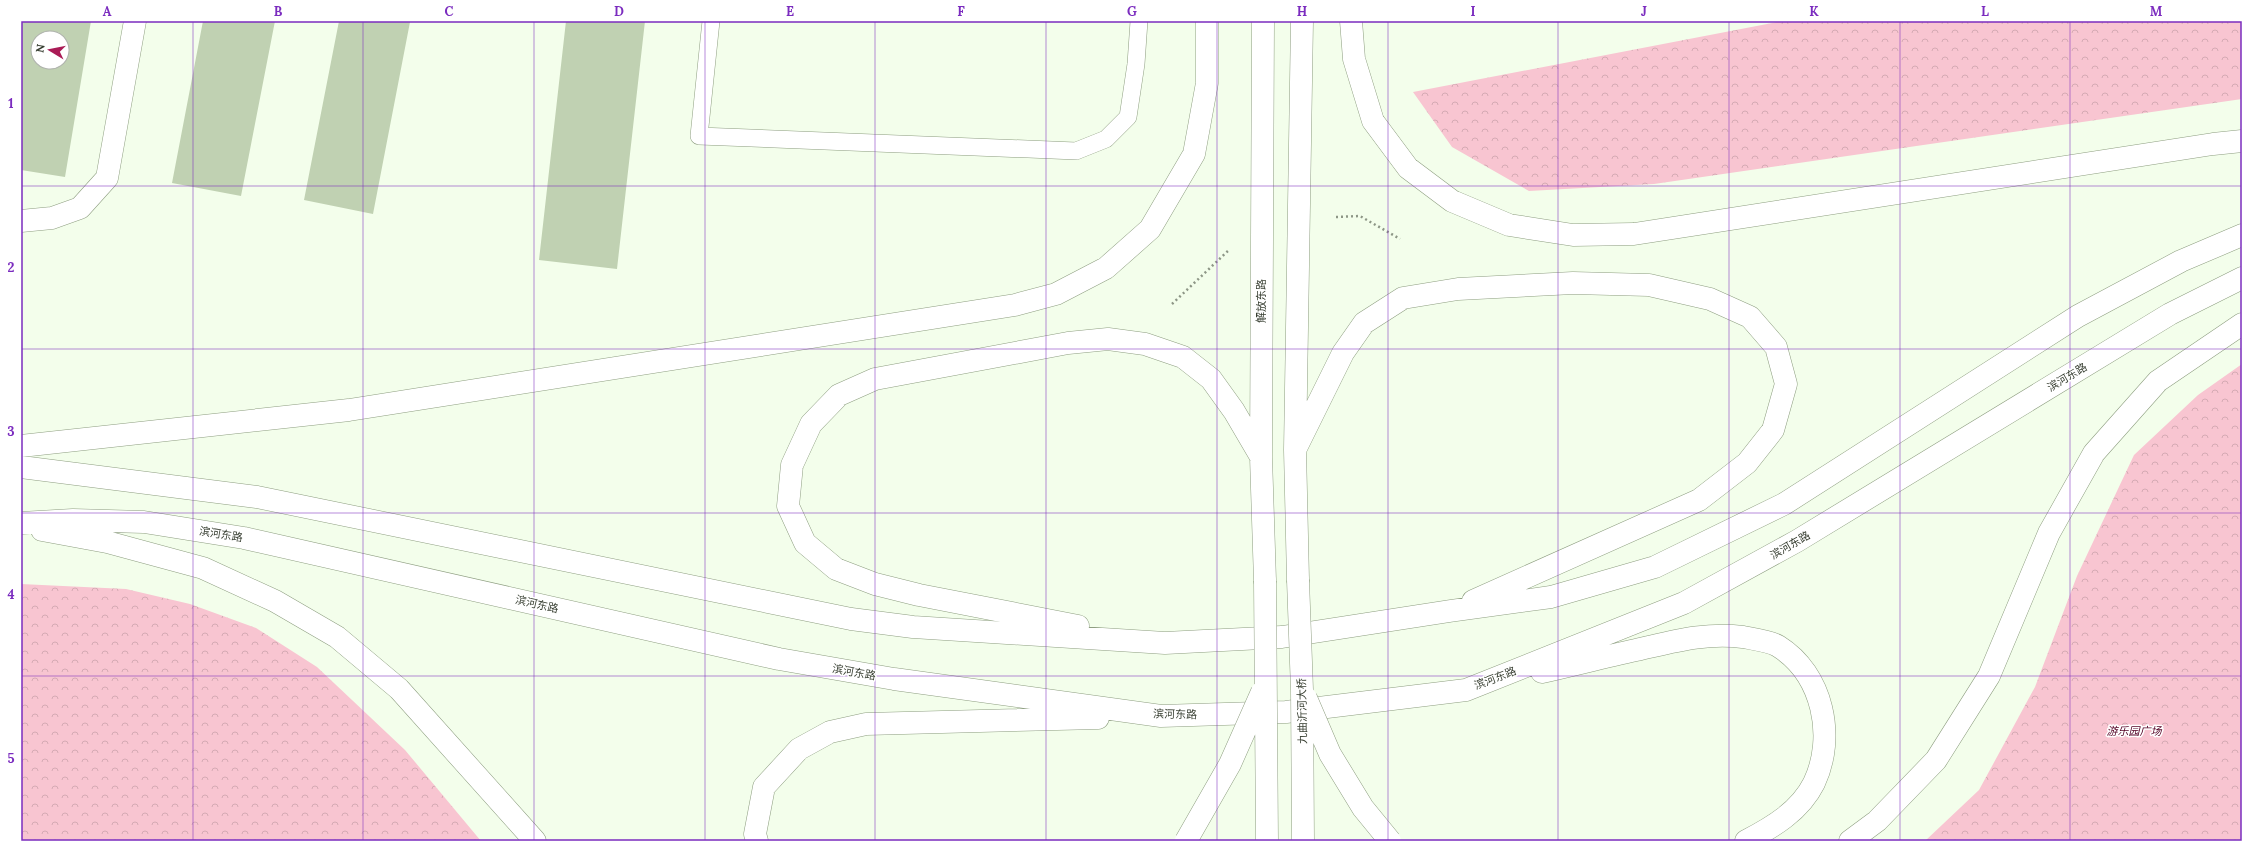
<svg xmlns="http://www.w3.org/2000/svg" width="2263" height="862" font-family="Lora,'Noto Sans SC',serif">
<style>
.park{fill:url(#park-crowns)}
.building{fill:#c0d1b2;fill-rule:evenodd}
.lines{fill:none;stroke-linecap:round;stroke-linejoin:round}
.lane-casing{stroke:#8e9e81;stroke-width:18}
.street-casing{stroke:#8e9e81;stroke-width:23}
.primary-casing{stroke:#8e9e81;stroke-width:23}
.path{stroke:#8d9686;stroke-width:2.5;stroke-dasharray:2 3;stroke-linecap:butt}
.lane{stroke:#fff;stroke-width:17}
.street{stroke:#fff;stroke-width:22}
.primary{stroke:#fff;stroke-width:22}
.primary-bridge-casing{stroke:#8e9e81;stroke-width:23;stroke-linecap:butt}
.primary-bridge{stroke:#fff;stroke-width:22}
.grid{fill:none;stroke:#7b2cbf;stroke-width:1;stroke-opacity:0.55}
.labels{text-anchor:middle;dominant-baseline:central;stroke-width:3;stroke-linejoin:round;paint-order:stroke}
.street-label{font-size:11px;fill:#383f32;stroke:#fff}
.park-label{font-size:11px;font-style:italic;fill:#540326;stroke:#fff}
.neatline{fill:none;stroke:#7b2cbf;stroke-width:1.5}
.grid-label{font-size:13px;text-anchor:middle;font-weight:bold;fill:#7b2cbf}
</style>
<defs>
<pattern id="park-crowns" width="20" height="18" patternUnits="userSpaceOnUse"><rect width="20" height="18" fill="#f8c5d1"/><path d="M2 6a3 3 0 1 1 6 0M12 15a3 3 0 1 1 6 0" fill="none" stroke="#d5aab4"/></pattern>
</defs>
<rect width="100%" height="100%" fill="#f3feeb"/>
<path class="park" d="M1783,21H2242V99L1654,184L1529,191L1452,147L1413,92Z
M2242,364V841H1925L1979,790L2035,687L2077,576L2134,455L2198,395Z
M21,584L126,589L190,604L256,628L317,667L405,750L481,841H21Z"/>
<path class="building" d="M21,21H91L65,177L21,170ZM38,38H62V62H38Z
M203,21H275L241,196L172,183Z
M339,21L410,22L373,214L304,200Z
M566,21H645L617,269L539,260Z"/>
<g class="lines">
<defs>
<path id="lane" d="M711,21L699,136L1076,151L1106,139L1128,117L1136,64L1139,21"/>
<path id="street" d="M21,221L52,218L80,208L107,178L135,21"/>
<path id="primary" d="M1263,21L1261,457L1265,581
M1351,21L1354,59L1373,121L1408,168L1452,201L1509,225L1573,235L1634,234L2213,144L2242,141
M21,446L349,410L1015,305L1056,294L1106,268L1150,229L1194,154L1207,83V21
M1295,450L1343,353L1364,323L1403,298L1458,289L1573,283L1649,285L1710,299L1750,317L1776,347L1786,384L1773,430L1747,463L1699,500L1473,601
M21,467L257,497L851,619L913,627L1165,643L1282,637L1450,611L1551,597L1655,567L1784,504L2078,316L2181,261L2242,235
M21,523L73,520L144,522L244,538L779,659L894,679L1161,716L1286,712L1466,690L1684,603L1797,541L2170,314L2242,278
M42,530L107,542L203,568L275,601L337,637L399,689L535,841
M1298,580L1295,450L1302,21
M1078,626L919,595L875,584L836,569L805,543L788,506L792,465L811,424L839,395L875,379L1068,343L1108,339L1145,344L1183,357L1211,379L1234,411L1261,457
M1542,672C1573,665 1604,657 1636,650C1672,642 1705,632 1743,637C1753,639 1770,641 1778,646C1823,674 1836,737 1814,783C1800,811 1773,827 1746,841
M757,841L755,834L764,787L799,749L830,732L866,724L1098,718
M1850,841L1877,821L1936,760L1989,676L2049,533L2094,453L2158,381L2242,324"/>
</defs>
<use href="#lane" class="lane-casing"/>
<use href="#street" class="street-casing"/>
<use href="#primary" class="primary-casing"/>
<path class="path" d="M1336,217L1360,216L1400,239
M1172,304L1230,249"/>
<use href="#lane" class="lane"/>
<use href="#street" class="street"/>
<use href="#primary" class="primary"/>
<defs>
<path id="primary-bridge" d="M1298,580L1302,690L1303,841
M1265,581L1267,841
M1306,698L1330,754L1363,808L1390,841
M1186,841L1230,764L1262,692"/>
</defs>
<use href="#primary-bridge" class="primary-bridge-casing"/>
<use href="#primary-bridge" class="primary-bridge"/>
</g>
<path class="grid" d="M193,21V841M363,21V841M534,21V841M705,21V841M875,21V841M1046,21V841M1217,21V841M1388,21V841M1558,21V841M1729,21V841M1900,21V841M2070,21V841M21,186H2242M21,349H2242M21,513H2242M21,676H2242"/>
<g class="labels">
<g class="street-label">
<text transform="translate(1261 301) rotate(-90)">解放东路</text>
<text transform="translate(2067 377) rotate(-31)">滨河东路</text>
<text transform="translate(221 534) rotate(9)">滨河东路</text>
<text transform="translate(1790 545) rotate(-30)">滨河东路</text>
<text transform="translate(537 604) rotate(13)">滨河东路</text>
<text transform="translate(854 672) rotate(10)">滨河东路</text>
<text transform="translate(1495 678) rotate(-21)">滨河东路</text>
<text transform="translate(1302 711) rotate(-91)">九曲沂河大桥</text>
<text transform="translate(1175 714) rotate(1)">滨河东路</text>
</g>
<g class="park-label">
<text x="2134" y="731">游乐园广场</text>
</g>
</g>
<rect width="2263" height="862" fill="none" stroke="#ffffff" stroke-width="44"/>
<g transform="translate(50 50) rotate(280)"><circle r="19" fill="#ffffff" stroke="#afb2ad"/>
<path d="M0-3L7 15L0 10L-7 15Z" fill="#aa1b56"/>
<text y="-6" font-size="11" font-weight="bold" text-anchor="middle" fill="#383f32">N</text>
</g>
<rect x="22" y="22" width="2219" height="818" class="neatline"/>
<g class="grid-label">
<text x="107" y="16">A</text>
<text x="278" y="16">B</text>
<text x="449" y="16">C</text>
<text x="619" y="16">D</text>
<text x="790" y="16">E</text>
<text x="961" y="16">F</text>
<text x="1132" y="16">G</text>
<text x="1302" y="16">H</text>
<text x="1473" y="16">I</text>
<text x="1644" y="16">J</text>
<text x="1814" y="16">K</text>
<text x="1985" y="16">L</text>
<text x="2156" y="16">M</text>
<text x="11" y="108">1</text>
<text x="11" y="272">2</text>
<text x="11" y="436">3</text>
<text x="11" y="599">4</text>
<text x="11" y="763">5</text>
</g>
</svg>
